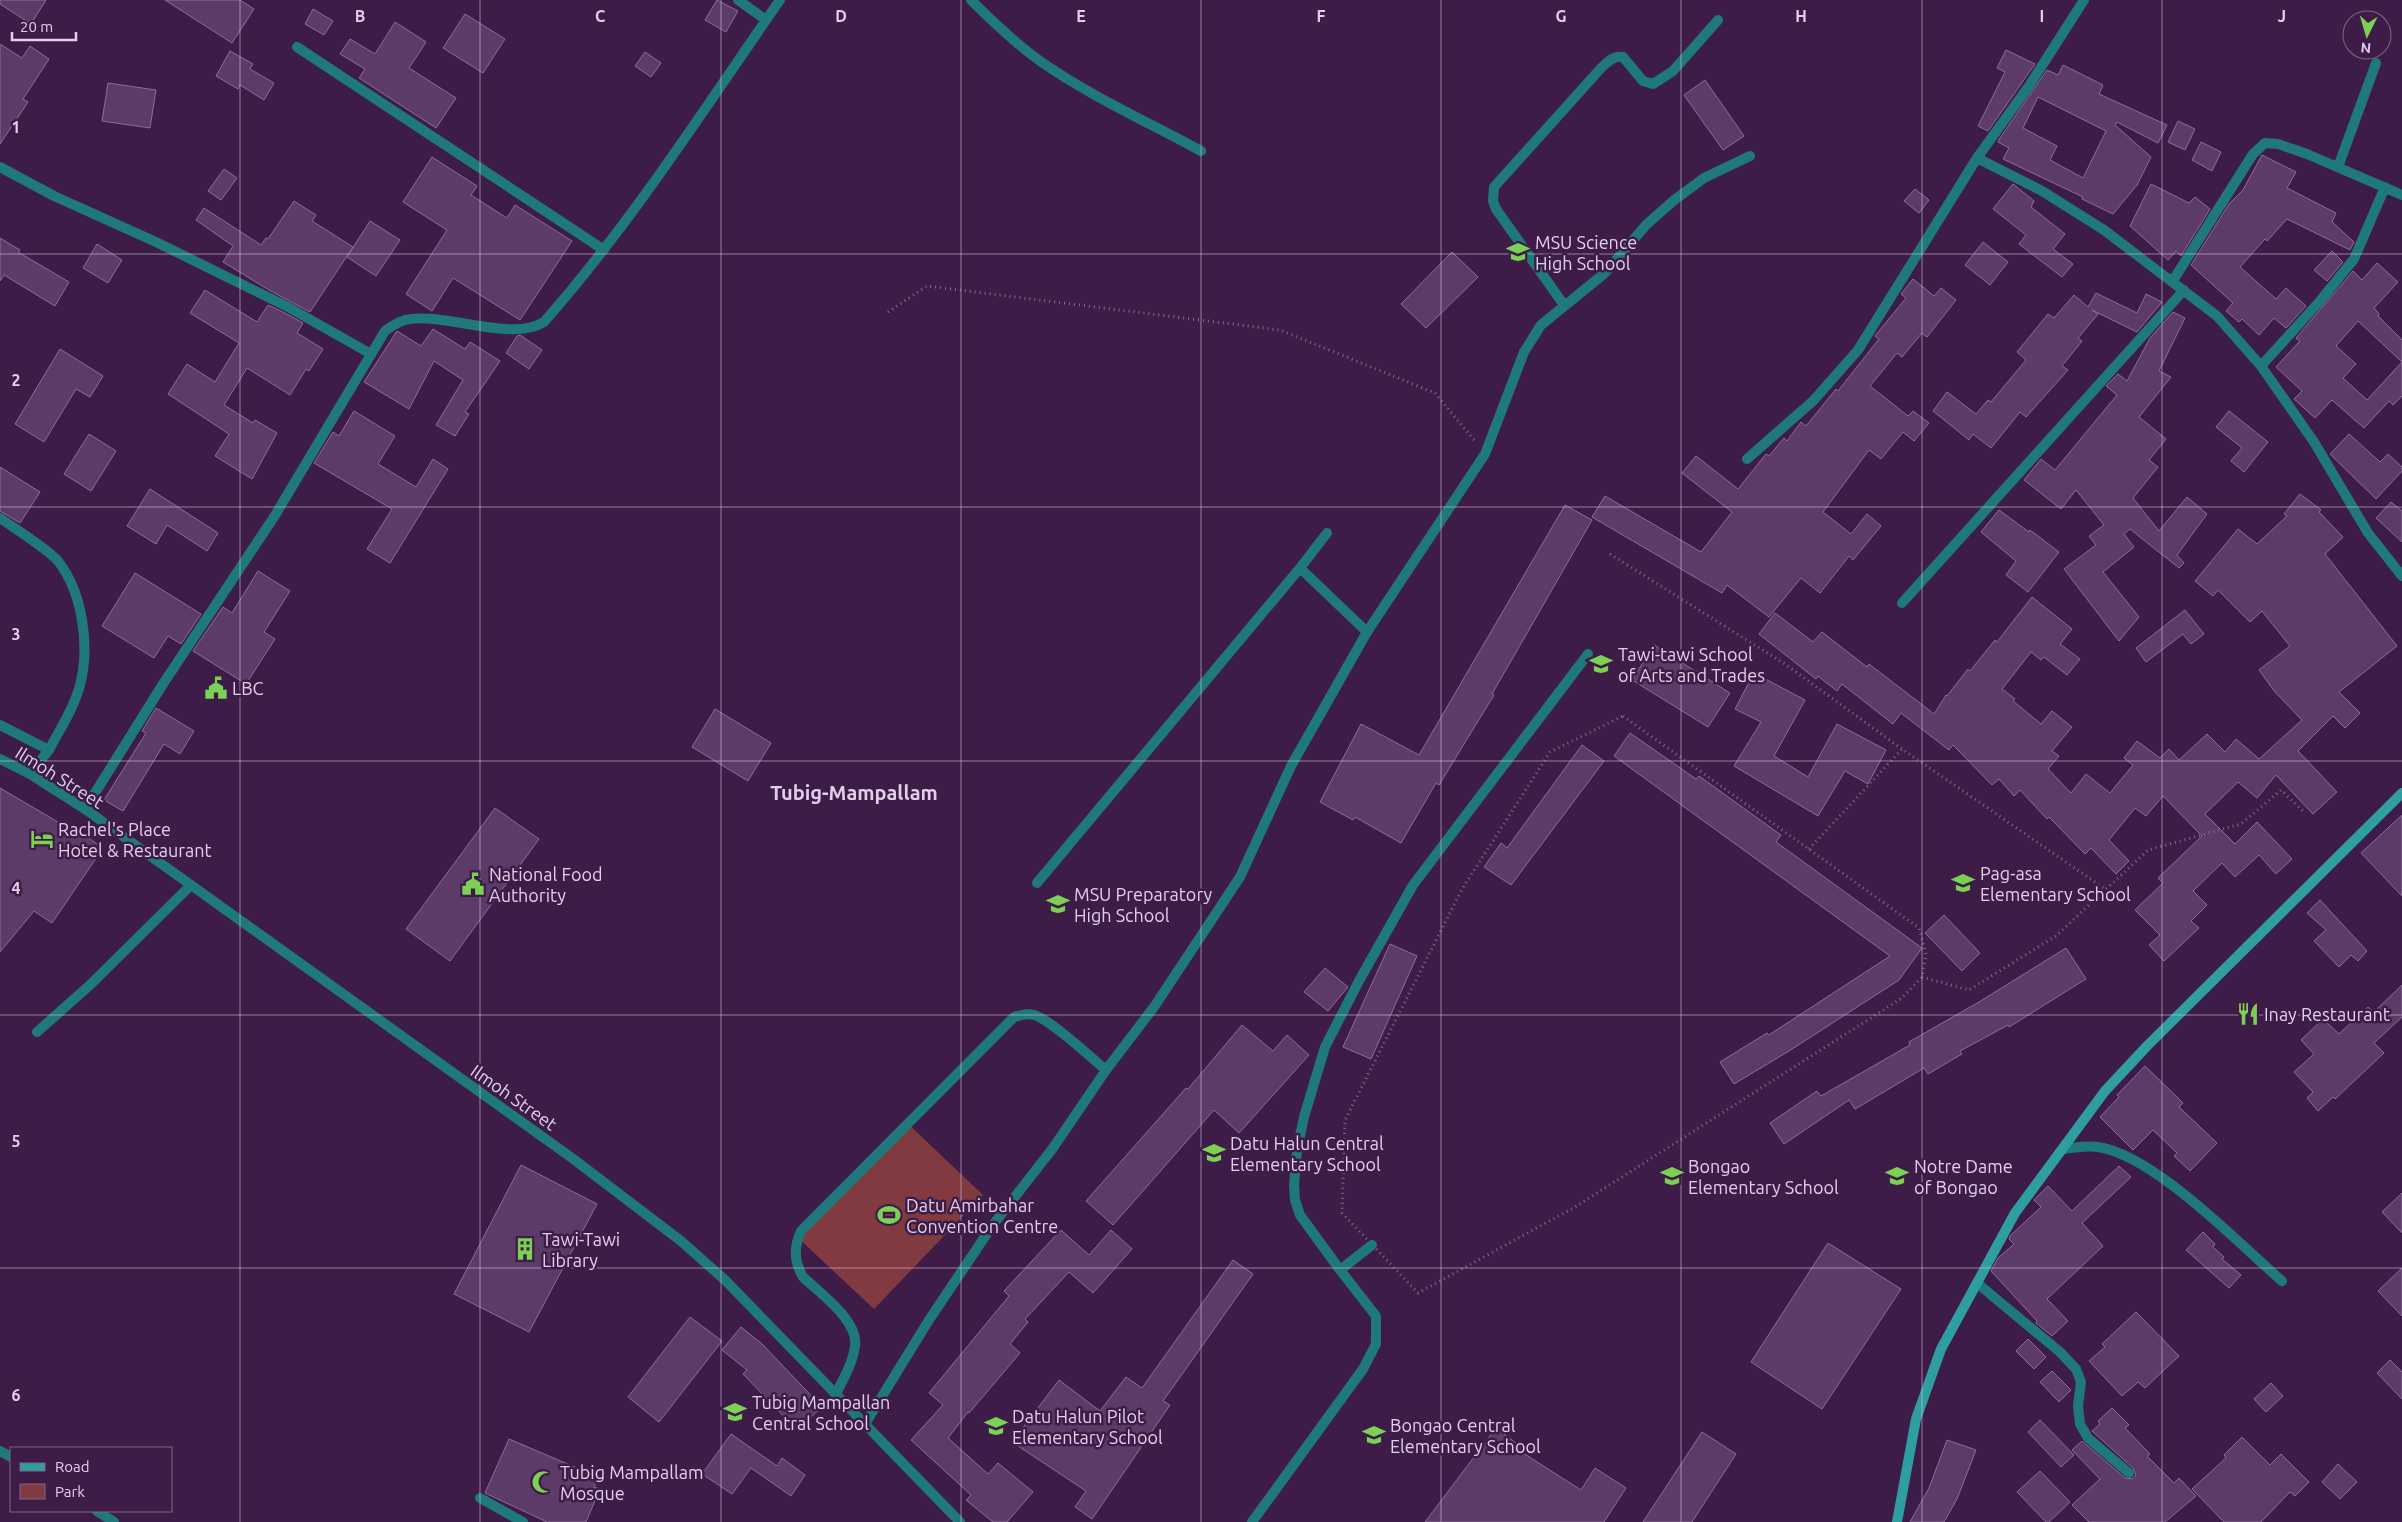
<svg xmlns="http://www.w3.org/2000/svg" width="2402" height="1522" font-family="Ubuntu,sans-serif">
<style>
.green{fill:#813b40}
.building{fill:#5d3b68;stroke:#8e6b9b;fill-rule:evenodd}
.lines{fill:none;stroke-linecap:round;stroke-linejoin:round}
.path{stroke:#83688c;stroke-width:3;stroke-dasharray:1 4;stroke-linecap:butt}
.service{stroke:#1f787a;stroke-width:10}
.minor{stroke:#1f787a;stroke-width:10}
.tertiary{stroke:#1f787a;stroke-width:10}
.secondary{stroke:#2f9ea1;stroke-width:10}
.grid{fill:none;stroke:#e2cee9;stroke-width:1;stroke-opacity:0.55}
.labels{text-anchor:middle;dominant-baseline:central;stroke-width:5;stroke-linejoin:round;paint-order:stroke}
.poi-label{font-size:18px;fill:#e2cee9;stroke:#3d1d48;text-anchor:start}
.street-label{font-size:18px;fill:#e2cee9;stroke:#3d1d48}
.quarter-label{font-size:20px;font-weight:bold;fill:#e2cee9;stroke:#3d1d48}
.grid-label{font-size:16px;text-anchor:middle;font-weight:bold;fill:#e2cee9;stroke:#3d1d48;stroke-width:5;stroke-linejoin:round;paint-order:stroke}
</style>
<rect width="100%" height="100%" fill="#3d1d48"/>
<path class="green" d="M905,1121L983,1195L874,1309L796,1236Z"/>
<path class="building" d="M0,0H46L31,24L0,4Z
M165,0H240L254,9L232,43Z
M717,0L738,11L726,32L705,20Z
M313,9L333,21L324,35L305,24Z
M465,14L505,39L483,73L443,48Z
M395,22L426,42L409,68L456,98L436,128L359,78L365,69L340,54L350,39L375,54Z
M0,44L22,58L30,46L49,59L23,99L28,102L0,144Z
M2006,50L2035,64L1988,131L1978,126L2005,72L1997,68Z
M230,51L253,64L250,69L274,83L264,100L240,85L238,89L216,76Z
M645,52L661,63L651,77L635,66Z
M2063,65L2103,85L2099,94L2167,125L2158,143L2117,122L2115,125L2151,157L2137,185L2113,214L2082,199L2083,197L2003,159L2009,148L1998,142L2000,138L2047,70L2058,75ZM2038,97L2106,131L2083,178L2050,160L2057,146L2023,128Z
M1705,80L1744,136L1723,150L1684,95Z
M108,83L156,90L150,128L102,121Z
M2178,121L2195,129L2185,150L2168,142Z
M2201,142L2221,152L2212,171L2192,160Z
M2262,155L2296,172L2287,188L2336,213L2332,222L2354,242L2350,250L2287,219L2267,241L2265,239L2240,267L2276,299L2286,288L2306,306L2286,328L2274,318L2259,335L2242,319L2239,322L2226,311L2233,303L2191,265L2229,204L2243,190Z
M432,157L477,186L471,195L507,218L515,205L572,241L520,320L453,278L432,311L406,294L447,230L403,202Z
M224,169L237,178L221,200L208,191Z
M2013,184L2034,201L2031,207L2065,234L2053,249L2073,264L2062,277L2019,244L2026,235L1993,209Z
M2151,184L2189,203L2195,197L2210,209L2181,256L2176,251L2168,260L2130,226Z
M1915,189L1929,200L1919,213L1904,201Z
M294,201L316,215L312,221L353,247L310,312L269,290L223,262L233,246L196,220L204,208L261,245L266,238L268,239Z
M370,221L400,240L376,276L347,257Z
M0,238L20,250L18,252L69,282L55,306L4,275L0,281Z
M1983,242L2008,262L1990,285L1965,265Z
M97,244L122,260L108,283L83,268Z
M2332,251L2343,262L2327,281L2314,270Z
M1452,252L1478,277L1426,328L1401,304Z
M2377,263L2398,282L2374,308L2379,314L2378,316L2402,340V396L2393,405L2389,401L2364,428L2332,400L2315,418L2294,399L2302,391L2276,367L2300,341L2296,338L2353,271L2362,280ZM2358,321L2402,362L2367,400L2343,378L2356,364L2336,346Z
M1913,279L1934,296L1941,288L1956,300L1927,337L1922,333L1902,357L1897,353L1870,386L1908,416L1913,411L1929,423L1914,441L1903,432L1881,459L1869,450L1823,512L1851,534L1867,514L1881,526L1853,560L1849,556L1820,593L1801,578L1769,617L1727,585L1722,593L1592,517L1605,496L1701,552L1732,512L1682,473L1696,456L1738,489L1766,454L1769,456L1784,438L1787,441L1801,422L1806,426L1836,389L1838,391L1879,339L1875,336L1906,298L1901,294Z
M205,290L257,322L268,305L285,313L303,323L297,333L323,349L309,371L306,369L290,395L247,368L224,405L253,423L255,420L277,433L252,479L215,456L229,434L168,394L187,364L215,382L239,343L190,313Z
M2096,293L2137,313L2146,294L2162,302L2137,332L2092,310L2098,314L2078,338L2082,341L2062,366L2068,370L2026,417L2020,412L1991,448L1973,434L1969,440L1933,411L1947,392L1976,414L1988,400L1991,402L2026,360L2017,352L2048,314L2054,318L2074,295L2088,307Z
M2173,312L2185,318L2159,371L2171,377L2139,417L2166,439L2149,460L2158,467L2133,498L2159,531L2187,497L2207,514L2177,555L2184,563L2179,568L2130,529L2124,534L2134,547L2103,572L2139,617L2119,641L2064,569L2096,545L2089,536L2104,525L2076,490L2061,509L2024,480L2041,459L2055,470L2117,395L2106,386L2118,374L2127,381L2150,338Z
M433,329L465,349L470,342L500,361L465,412L469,414L455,436L436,425L463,380L434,361L409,409L364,382L397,331L421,346Z
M520,335L542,350L529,369L506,353L517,336Z
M60,349L103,376L90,397L76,389L44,442L15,424Z
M354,411L395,436L378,464L416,487L433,459L448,469L390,563L367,549L392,509L314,463L333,432L339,436Z
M2229,411L2268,442L2244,472L2231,461L2242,448L2216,427Z
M89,434L116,451L91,491L64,474Z
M2349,434L2380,462L2388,454L2402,467V471L2376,499L2330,454Z
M0,467L40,492L20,523L0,511Z
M150,489L218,533L207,551L167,525L156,544L127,526Z
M2300,494L2321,510L2319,512L2343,537L2325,554L2397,646L2339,692L2360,713L2345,728L2333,716L2298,751L2337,792L2313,814L2276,775L2257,798L2238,782L2205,814L2235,844L2257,822L2292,859L2276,874L2259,855L2235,877L2222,863L2193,891L2207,905L2191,921L2199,928L2164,961L2149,945L2160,935L2135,910L2163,883L2158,878L2202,836L2163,796L2146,816L2135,808L2109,840L2129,861L2116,874L2091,848L2085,854L2049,817L2047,819L2020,790L2014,796L1999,779L1992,785L1953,745L1949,750L1901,713L1893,724L1842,684L1837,691L1818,676L1816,679L1759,634L1775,613L1813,642L1822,632L1867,667L1869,664L1934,714L1946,695L1947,696L1968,669L1970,671L1995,640L1997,642L2032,597L2072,629L2060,644L2080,659L2067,675L2044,657L2041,660L2031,652L2002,689L2015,699L2013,701L2041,724L2052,711L2072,727L2052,751L2059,756L2048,769L2071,793L2086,774L2110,793L2133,765L2124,758L2137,741L2160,758L2169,749L2179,760L2207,734L2225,752L2236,739L2259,759L2302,720L2275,692L2259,670L2290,646L2262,611L2250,622L2218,590L2213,596L2195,581L2238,529L2257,544L2287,516L2284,514Z
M2391,502L2402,511V542L2376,518Z
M1565,505L1592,520L1492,694L1494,695L1439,785L1436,783L1401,843L1355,817L1353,820L1320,802L1361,724L1419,755Z
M1999,510L2029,532L2030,530L2059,552L2028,592L2006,575L2016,561L1981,532Z
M258,571L290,591L264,632L275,639L246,684L193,651L223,607L232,613Z
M135,573L201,614L181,644L168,636L154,658L102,626Z
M2185,610L2204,634L2191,644L2183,634L2146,662L2136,648Z
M1654,645L1730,693L1708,727L1632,680Z
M1754,673L1805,700L1774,756L1808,777L1837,724L1886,750L1868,784L1845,771L1818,816L1734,766L1761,722L1735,709Z
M156,708L194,731L180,754L164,744L123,811L104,800L146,733L142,731Z
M715,709L771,743L748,781L692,747Z
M1630,733L1696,779L1699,776L1781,835L1776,842L1922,948L1899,980L1789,1051L1734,1084L1720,1062L1767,1033L1769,1035L1890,956L1614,756Z
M1582,745L1604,761L1511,885L1484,867L1501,843L1507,848Z
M0,788L63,825L65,822L103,848L52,923L34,911L0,952Z
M495,808L539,839L450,961L406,929Z
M2402,815V896L2361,853Z
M2320,900L2367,951L2358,961L2351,955L2339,967L2314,941L2326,930L2307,913Z
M1944,915L1980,953L1962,971L1925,933Z
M1390,944L1417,956L1371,1059L1343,1047Z
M2066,948L2086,979L2009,1027L2008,1025L1960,1051L1962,1054L1928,1074L1924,1068L1855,1109L1849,1100L1784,1144L1770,1123L1817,1091L1821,1096L1910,1045L1909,1042L1979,1002Z
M1325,968L1348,987L1328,1011L1304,992Z
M2402,985V1017L2374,1043L2384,1053L2335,1099L2333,1097L2318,1111L2307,1098L2313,1092L2294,1072L2314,1054L2301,1040L2323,1019L2339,1034L2368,1007L2374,1012Z
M1242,1025L1273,1051L1287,1035L1309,1055L1239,1133L1214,1110L1113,1225L1086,1201L1186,1088L1188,1089Z
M2145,1066L2183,1103L2179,1107L2217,1143L2190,1171L2174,1156L2177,1153L2153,1130L2133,1150L2100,1117L2119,1097L2117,1095Z
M521,1165L597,1204L529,1332L454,1294Z
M2119,1166L2131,1177L2082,1223L2103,1246L2047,1299L2068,1321L2052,1336L2036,1323L2037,1321L1991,1271L1998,1258L2014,1244L2009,1239L2010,1236L2041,1207L2034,1200L2048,1186L2072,1211Z
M2402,1193V1233L2382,1212Z
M1061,1230L1089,1255L1111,1230L1132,1249L1093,1293L1069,1272L1025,1319L1028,1322L1010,1344L1020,1353L969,1413L968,1412L948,1438L988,1474L998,1463L1033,1492L1007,1522H993L966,1500L971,1495L911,1440L943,1405L929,1393L1009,1296L1004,1291Z
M2203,1232L2215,1244L2213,1247L2224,1257L2222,1259L2241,1275L2229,1288L2186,1250Z
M1828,1243L1901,1289L1822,1409L1751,1362Z
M1233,1260L1253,1274L1163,1401L1170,1405L1092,1519L1075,1507L1086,1491L1012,1442L1059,1380L1100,1411L1126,1377L1142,1388Z
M2402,1268V1316L2378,1291Z
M2136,1312L2179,1356L2145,1388L2138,1382L2122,1396L2089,1361L2105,1347L2102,1344Z
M690,1317L722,1341L659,1422L628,1397Z
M741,1327L762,1344L822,1407L797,1430L743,1374L747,1370L722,1350Z
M2028,1339L2046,1357L2034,1369L2016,1351Z
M2390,1360L2402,1372V1399L2377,1373Z
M2052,1371L2071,1390L2059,1402L2040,1382Z
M2271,1383L2283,1396L2266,1412L2254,1399Z
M2112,1408L2129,1425L2125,1428L2150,1454L2147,1456L2174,1483L2179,1478L2196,1496L2165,1522H2089L2072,1505L2100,1479L2072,1450L2082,1441L2125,1478L2132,1479L2136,1475L2133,1468L2092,1431L2100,1424L2098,1421Z
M2040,1420L2074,1455L2061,1467L2028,1432Z
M1496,1428L1525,1450L1523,1453L1581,1490L1595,1468L1626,1488L1604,1522H1425Z
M1702,1432L1736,1454L1692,1522H1643Z
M731,1434L777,1466L782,1458L805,1475L791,1496L751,1468L732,1494L702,1474Z
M2242,1437L2270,1465L2281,1454L2309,1482L2295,1496L2290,1492L2261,1522H2224L2192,1489L2226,1458L2224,1455Z
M509,1439L598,1477L594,1487L600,1489L586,1522H547L485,1493Z
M1947,1440L1976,1450L1957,1499L1944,1522H1910L1929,1488Z
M2338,1464L2357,1482L2340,1499L2322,1482Z
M2040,1471L2070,1502L2049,1522H2046L2017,1492Z"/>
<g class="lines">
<path class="path" d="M888,312L927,286L1280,330L1435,393L1474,440
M1610,554L1785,664L1902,749
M1623,716L1919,928L1926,954L1922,977L1902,998L1575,1207L1418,1293L1342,1213L1345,1120L1462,889L1550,752Z
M1809,849L1902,749L2105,889
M1922,977L1969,990L2056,936L2148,850L2241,824L2281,790L2303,811"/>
<path class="service" d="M0,518C14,528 49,550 58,561C83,593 90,647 80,685C74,708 60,729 49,750L0,725
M1300,568L1367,632
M30,774L49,750
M1037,883L1300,568L1327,533
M1340,1270L1300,1215L1295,1200L1294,1185L1297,1150L1304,1117L1325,1047L1360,979L1413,885L1588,654
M836,1394C843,1379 853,1363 855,1346C859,1321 820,1293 803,1277C794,1262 794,1246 801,1231L1014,1017C1021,1015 1026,1013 1034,1015C1050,1019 1090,1057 1106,1070
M1252,1522L1363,1369L1376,1344V1316L1340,1270L1372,1245"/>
<path class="minor" d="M738,0L766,20
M971,0C993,22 1015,43 1040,61C1090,96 1148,122 1201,151
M297,47L604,250
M1977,158L2042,191L2104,230L2217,316L2261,366L2314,442L2368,533L2402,576
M0,167L54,196L156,242L288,307L371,354
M2338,167L2376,63
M2172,282L2253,154L2265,143L2278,144L2307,154L2402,195
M1564,305L1496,209L1493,201L1494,187L1602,67C1608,62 1614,55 1623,57L1643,81L1653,84L1673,71L1718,20
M2261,366L2320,301L2354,259L2385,187
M1747,459L1813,401L1858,350L1977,158L2029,86L2084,0
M1902,603L2184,290
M85,809L163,684L274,517L385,331C392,326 397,322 405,320C444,311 510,343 544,322C632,222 704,109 780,0
M37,1032L90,985L190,886
M2063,1149C2074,1148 2087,1145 2098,1147C2154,1155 2238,1243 2282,1281
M1977,1283L2060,1352L2076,1369L2081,1382L2078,1406L2080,1424L2088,1438L2129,1473
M865,1424L929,1320L992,1226L1053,1148L1106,1070L1154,1007L1240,877L1291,766L1367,632L1485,454L1524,352L1541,325L1605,273L1646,225L1673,201L1704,178L1750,156
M0,1451L11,1457
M480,1498L523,1522
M97,1511L114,1522"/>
<path class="tertiary" d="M0,759L30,774L85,809L572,1158L681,1241L725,1280L960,1522"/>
<path class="secondary" d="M1897,1522L1916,1419L1941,1349L2015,1213L2105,1091L2147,1046L2402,793"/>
</g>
<path class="grid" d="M240,0V1522M480,0V1522M721,0V1522M961,0V1522M1201,0V1522M1441,0V1522M1681,0V1522M1922,0V1522M2162,0V1522M0,254H2402M0,507H2402M0,761H2402M0,1015H2402M0,1268H2402"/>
<defs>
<symbol id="school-bare" viewBox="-9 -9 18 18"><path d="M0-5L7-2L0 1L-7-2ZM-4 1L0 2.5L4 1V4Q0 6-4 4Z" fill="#7cd155" stroke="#3d1d48" stroke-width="2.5" paint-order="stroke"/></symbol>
<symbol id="civic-bare" viewBox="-9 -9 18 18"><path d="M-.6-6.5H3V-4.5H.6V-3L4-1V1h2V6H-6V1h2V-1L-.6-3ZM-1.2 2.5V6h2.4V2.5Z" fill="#7cd155" stroke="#3d1d48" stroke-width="2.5" paint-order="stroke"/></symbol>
<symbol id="hotel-bare" viewBox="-9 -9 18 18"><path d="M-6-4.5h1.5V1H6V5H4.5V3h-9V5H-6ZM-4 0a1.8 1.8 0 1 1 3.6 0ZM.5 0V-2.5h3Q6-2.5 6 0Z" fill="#7cd155" stroke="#3d1d48" stroke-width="2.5" paint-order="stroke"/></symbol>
<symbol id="restaurant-bare" viewBox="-9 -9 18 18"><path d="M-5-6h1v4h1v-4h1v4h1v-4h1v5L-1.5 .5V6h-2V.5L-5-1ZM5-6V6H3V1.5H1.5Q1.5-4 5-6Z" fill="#7cd155" stroke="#3d1d48" stroke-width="2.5" paint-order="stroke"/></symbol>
<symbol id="stadium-bare" viewBox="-9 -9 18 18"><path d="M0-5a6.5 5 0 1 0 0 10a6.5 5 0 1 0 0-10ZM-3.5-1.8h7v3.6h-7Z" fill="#7cd155" stroke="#3d1d48" stroke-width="2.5" paint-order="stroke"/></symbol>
<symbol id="building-bare" viewBox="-9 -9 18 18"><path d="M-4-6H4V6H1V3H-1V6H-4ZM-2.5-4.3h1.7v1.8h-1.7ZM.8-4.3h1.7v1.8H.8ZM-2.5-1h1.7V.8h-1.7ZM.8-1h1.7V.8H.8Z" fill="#7cd155" stroke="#3d1d48" stroke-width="2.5" paint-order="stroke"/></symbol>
<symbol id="mosque-bare" viewBox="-9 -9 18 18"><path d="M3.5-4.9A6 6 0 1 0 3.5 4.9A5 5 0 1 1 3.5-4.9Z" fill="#7cd155" stroke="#3d1d48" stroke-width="2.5" paint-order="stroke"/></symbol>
</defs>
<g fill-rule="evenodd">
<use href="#school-bare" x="1502" y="236" width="32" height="32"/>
<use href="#school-bare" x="1585" y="648" width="32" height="32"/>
<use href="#civic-bare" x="200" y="672" width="32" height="32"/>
<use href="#hotel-bare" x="26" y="823" width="32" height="32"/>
<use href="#school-bare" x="1947" y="867" width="32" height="32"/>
<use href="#civic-bare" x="457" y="868" width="32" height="32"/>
<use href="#school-bare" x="1042" y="888" width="32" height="32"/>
<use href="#restaurant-bare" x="2232" y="998" width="32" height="32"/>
<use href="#school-bare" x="1198" y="1137" width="32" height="32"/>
<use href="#school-bare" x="1656" y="1160" width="32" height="32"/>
<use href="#school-bare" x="1881" y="1160" width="32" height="32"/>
<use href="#stadium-bare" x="873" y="1199" width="32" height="32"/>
<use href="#building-bare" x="509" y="1233" width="32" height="32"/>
<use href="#school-bare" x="719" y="1396" width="32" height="32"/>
<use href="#school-bare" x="980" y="1410" width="32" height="32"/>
<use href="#school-bare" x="1358" y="1419" width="32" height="32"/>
<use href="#mosque-bare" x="527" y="1466" width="32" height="32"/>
</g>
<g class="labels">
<g class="poi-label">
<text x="1535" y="242">MSU Science<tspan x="1535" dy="21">High School</tspan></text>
<text x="1618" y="654">Tawi-tawi School<tspan x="1618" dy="21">of Arts and Trades</tspan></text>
<text x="232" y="688">LBC</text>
<text x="58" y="829">Rachel's Place<tspan x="58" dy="21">Hotel &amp; Restaurant</tspan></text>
<text x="1980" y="873">Pag-asa<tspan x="1980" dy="21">Elementary School</tspan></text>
<text x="489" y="874">National Food<tspan x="489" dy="21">Authority</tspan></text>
<text x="1074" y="894">MSU Preparatory<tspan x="1074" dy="21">High School</tspan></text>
<text x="2264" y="1014">Inay Restaurant</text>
<text x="1230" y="1143">Datu Halun Central<tspan x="1230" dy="21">Elementary School</tspan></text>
<text x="1688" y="1166">Bongao<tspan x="1688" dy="21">Elementary School</tspan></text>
<text x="1914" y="1166">Notre Dame<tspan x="1914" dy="21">of Bongao</tspan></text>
<text x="906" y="1205">Datu Amirbahar<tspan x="906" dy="21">Convention Centre</tspan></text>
<text x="542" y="1239">Tawi-Tawi<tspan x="542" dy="21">Library</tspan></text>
<text x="752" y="1402">Tubig Mampallan<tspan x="752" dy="21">Central School</tspan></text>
<text x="1012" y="1416">Datu Halun Pilot<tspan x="1012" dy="21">Elementary School</tspan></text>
<text x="1390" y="1425">Bongao Central<tspan x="1390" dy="21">Elementary School</tspan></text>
<text x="560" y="1472">Tubig Mampallam<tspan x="560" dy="21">Mosque</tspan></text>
</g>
<g class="street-label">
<text transform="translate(60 777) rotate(32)">Ilmoh Street</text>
<text transform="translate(514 1097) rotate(35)">Ilmoh Street</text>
</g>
<g class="quarter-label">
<text x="854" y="792">Tubig-Mampallam</text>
</g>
</g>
<g class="grid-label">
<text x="360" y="22">B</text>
<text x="600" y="22">C</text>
<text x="841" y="22">D</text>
<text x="1081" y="22">E</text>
<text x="1321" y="22">F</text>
<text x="1561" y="22">G</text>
<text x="1801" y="22">H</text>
<text x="2042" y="22">I</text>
<text x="2282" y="22">J</text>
<text x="16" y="133">1</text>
<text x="16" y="386">2</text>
<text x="16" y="640">3</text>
<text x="16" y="894">4</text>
<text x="16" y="1147">5</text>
<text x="16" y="1401">6</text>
</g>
<rect x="10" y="1447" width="162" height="65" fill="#3d1d48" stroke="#7f6488"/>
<rect x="20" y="1463" width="25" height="8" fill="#2f9ea1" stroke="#7f6488"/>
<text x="55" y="1472" font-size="15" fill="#e2cee9">Road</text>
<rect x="20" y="1484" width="25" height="15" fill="#813b40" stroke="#7f6488"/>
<text x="55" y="1497" font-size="15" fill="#e2cee9">Park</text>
<g transform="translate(2367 35) rotate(185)"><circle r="24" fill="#3d1d48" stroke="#7f6488"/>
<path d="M0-4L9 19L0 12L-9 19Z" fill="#7cd155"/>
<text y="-8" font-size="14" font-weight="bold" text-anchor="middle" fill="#e2cee9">N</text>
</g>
<path d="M12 32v8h64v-8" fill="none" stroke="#e2cee9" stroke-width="2.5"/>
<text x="20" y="32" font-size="15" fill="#e2cee9" stroke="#3d1d48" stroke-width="4" paint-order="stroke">20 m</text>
</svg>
